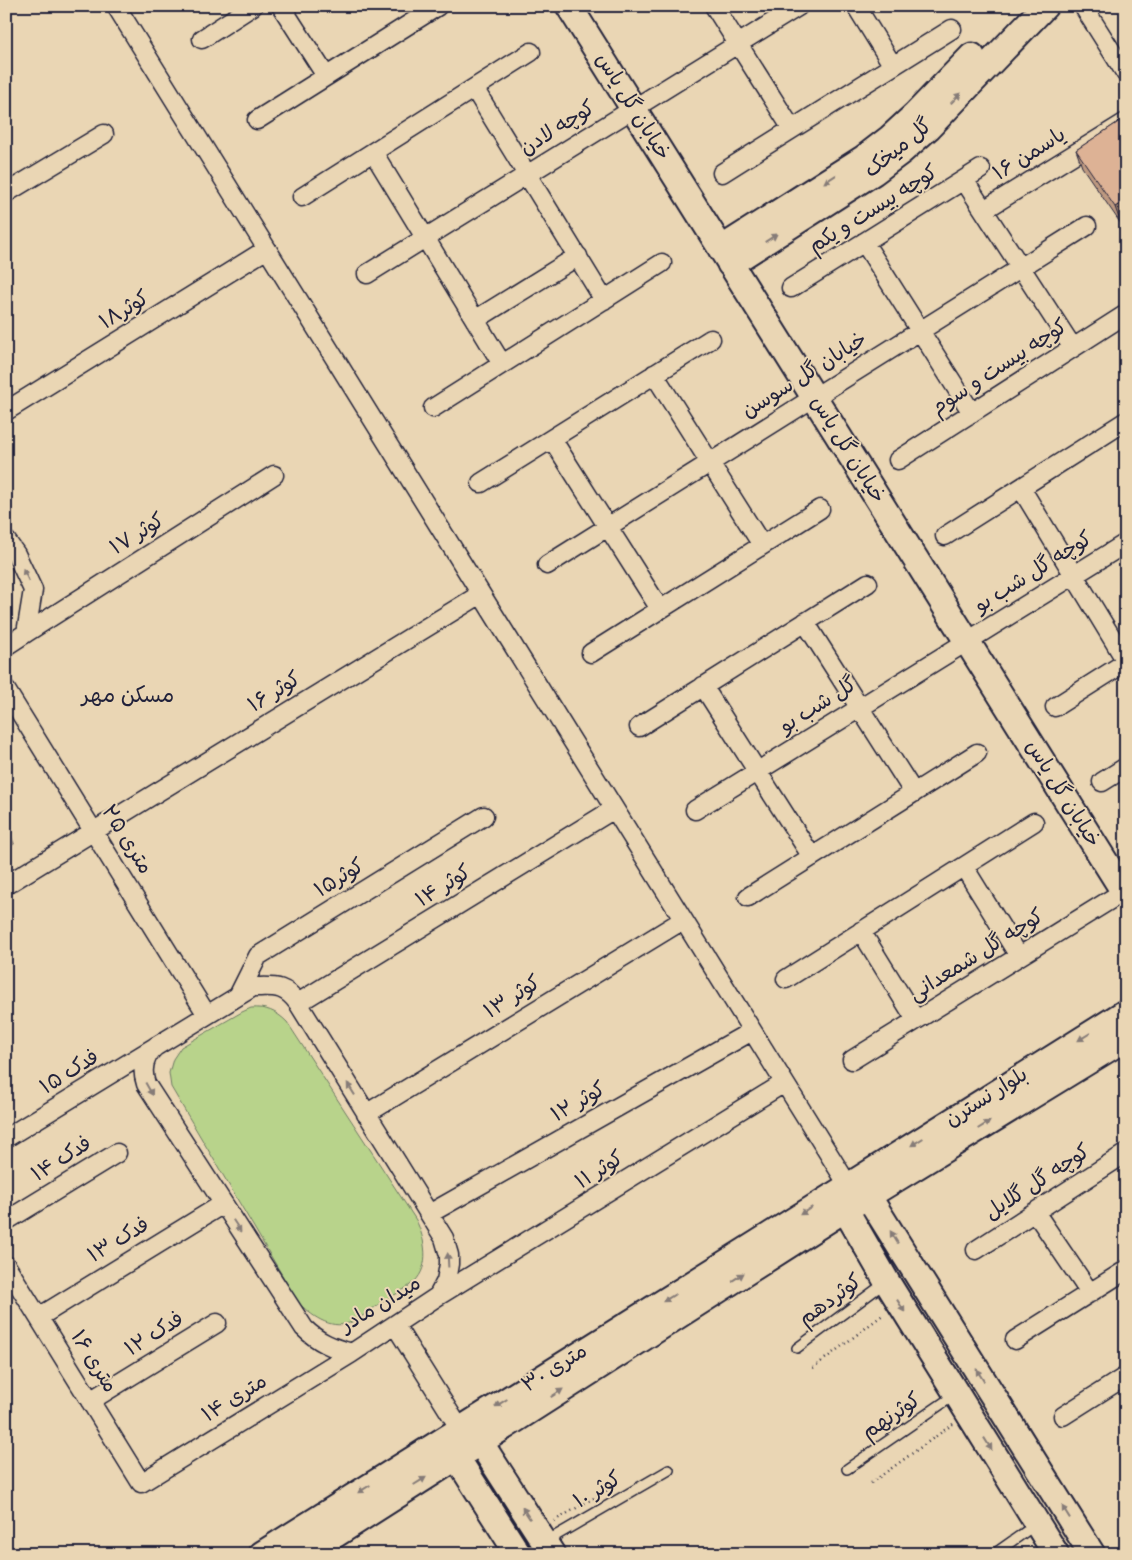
<svg xmlns="http://www.w3.org/2000/svg" width="1132" height="1560" font-family="'Indie Flower','Playpen Sans Arabic',sans-serif">
<style>
.green{fill:#b8d38b;stroke:#6d7a63}
.lines{fill:none;stroke-linecap:round;stroke-linejoin:round}
.lane-casing{stroke:#22223b;stroke-width:12}
.street-casing{stroke:#22223b;stroke-width:21}
.secondary-casing{stroke:#22223b;stroke-width:29}
.path{stroke:#22223b;stroke-width:2.5;stroke-dasharray:1 4;stroke-linecap:butt}
.lane{stroke:#ead6b4;stroke-width:9}
.street{stroke:#ead6b4;stroke-width:18}
.secondary{stroke:#ead6b4;stroke-width:25}
.wall{fill:#be9980;stroke:#22223b}
.shaded-wall{fill:#9b7d68;stroke:#22223b}
.building{fill:#ddb295;stroke:#22223b}
.oneway{fill:#867c78}
.labels{text-anchor:middle;dominant-baseline:central;stroke-width:4;stroke-linejoin:round;paint-order:stroke}
.street-label{font-size:21px;fill:#22223b;stroke:#ead6b4}
.neighbourhood-label{font-size:22px;fill:#22223b;stroke:#ead6b4}
</style>
<rect width="100%" height="100%" fill="#ead6b4"/>
<filter id="ink" filterUnits="userSpaceOnUse"><feTurbulence type="fractalNoise" baseFrequency=".02" numOctaves="2"/><feDisplacementMap in="SourceGraphic" scale="10" xChannelSelector="R" yChannelSelector="G"/><feConvolveMatrix kernelMatrix="1 2 1 2 8 2 1 2 1" color-interpolation-filters="sRGB"/></filter>
<g filter="url(#ink)">
<path class="green" d="M251,1008C266,1007 276,1011 287,1022L416,1220C425,1239 431,1266 414,1282C405,1290 392,1296 382,1302C373,1308 359,1320 349,1323C330,1330 310,1315 298,1302L171,1087L169,1073L173,1059L181,1047L242,1012Z"/>
<g class="lines">
<defs>
<path id="lane" d="M797,1348L886,1282
M847,1469L956,1394
M545,1542L669,1470
M994,1554L1035,1525"/>
<path id="street" d="M116,6L848,1185
M281,6L326,76
M714,6L792,129
M856,6L893,66
M1083,6L1126,74
M202,39L253,6
M474,88L604,300
M257,120L438,6
M373,152L502,364
M722,173L952,29
M964,180L1073,348
M6,193L104,134
M302,197L531,52
M984,210L1126,122
M864,242L972,413
M367,274L799,6
M791,288L981,169
M475,320L578,256
M654,374L762,545
M433,408L662,263
M6,411L267,249
M552,439L660,609
M898,460L1126,314
M481,483L711,339
M1021,488L1126,661
M945,536L1126,421
M6,540L16,554L33,590L26,633L6,646
M547,565L1087,226
M805,622L914,793
M26,633L274,475
M591,653L820,509
M703,686L812,857
M6,690L207,1015
M1055,707L1126,662
M639,727L868,583
M1102,782L1126,767
M695,810L1126,543
M964,867L1019,956
M6,885L481,594
M748,897L977,753
M861,931L916,1020
M786,979L1034,822
M238,996L258,956L484,816
M298,1003L614,809
M852,1060L1126,890
M366,1114L683,920
M6,1138L253,987C274,987 284,984 298,1003L444,1238L449,1255V1264L446,1281L438,1296L352,1353C333,1348 318,1342 304,1328L146,1084C141,1069 144,1056 156,1046
M1035,1212L1090,1293
M429,1214L752,1031
M6,1221L117,1153
M976,1250L1126,1153
M6,1265L141,1483L352,1353
M438,1296L784,1083
M39,1317L223,1204
M395,1325L460,1429
M1015,1340L1126,1270
M90,1401L217,1323
M1063,1416L1126,1376"/>
<path id="secondary" d="M569,6L1126,895
M721,249L864,158L890,138L915,115L972,56
M730,264L874,172L902,151L928,128L1045,6
M854,1189L868,1196L1092,1554
M847,1193L845,1209L887,1282L1056,1554
M262,1554L1126,1012
M305,1554L845,1209L868,1196L1126,1038
M518,1554L457,1458L460,1429L480,1442L552,1554"/>
</defs>
<use href="#lane" class="lane-casing"/>
<use href="#street" class="street-casing"/>
<use href="#secondary" class="secondary-casing"/>
<path class="path" d="M813,1368L884,1314
M871,1483L953,1424
M554,1521L618,1484
M1022,1554L1030,1547"/>
<use href="#lane" class="lane"/>
<use href="#street" class="street"/>
<use href="#secondary" class="secondary"/>
</g>
<path class="wall" d="M1126,117V221L1121,224L1082,167L1076,150Z"/>
<path class="shaded-wall" d="M1126,200V221L1121,224L1115,207Z
M8,827L14,844L6,849V828Z"/>
<path class="building" d="M1126,117V200L1115,207L1076,150Z"/>
<defs><path id="oneway-solid" d="M-6-.8H1V-3.2L6.5 0L1 3.2V.8H-6Z" transform="scale(1.25)"/></defs>
<g class="oneway">
<use href="#oneway-solid" transform="translate(956 98) rotate(-46)"/>
<use href="#oneway-solid" transform="translate(830 179) rotate(147)"/>
<use href="#oneway-solid" transform="translate(771 238) rotate(-33)"/>
<use href="#oneway-solid" transform="translate(26 575) rotate(-115)"/>
<use href="#oneway-solid" transform="translate(1084 1037) rotate(148)"/>
<use href="#oneway-solid" transform="translate(149 1089) rotate(61)"/>
<use href="#oneway-solid" transform="translate(351 1089) rotate(-122)"/>
<use href="#oneway-solid" transform="translate(984 1125) rotate(-32)"/>
<use href="#oneway-solid" transform="translate(917 1142) rotate(148)"/>
<use href="#oneway-solid" transform="translate(806 1211) rotate(148)"/>
<use href="#oneway-solid" transform="translate(237 1226) rotate(57)"/>
<use href="#oneway-solid" transform="translate(894 1237) rotate(-122)"/>
<use href="#oneway-solid" transform="translate(448 1260) rotate(-93)"/>
<use href="#oneway-solid" transform="translate(738 1277) rotate(-33)"/>
<use href="#oneway-solid" transform="translate(669 1298) rotate(148)"/>
<use href="#oneway-solid" transform="translate(901 1306) rotate(58)"/>
<use href="#oneway-solid" transform="translate(980 1375) rotate(-122)"/>
<use href="#oneway-solid" transform="translate(557 1393) rotate(-33)"/>
<use href="#oneway-solid" transform="translate(501 1403) rotate(148)"/>
<use href="#oneway-solid" transform="translate(988 1444) rotate(58)"/>
<use href="#oneway-solid" transform="translate(420 1481) rotate(-32)"/>
<use href="#oneway-solid" transform="translate(364 1489) rotate(148)"/>
<use href="#oneway-solid" transform="translate(1066 1512) rotate(-122)"/>
<use href="#oneway-solid" transform="translate(526 1513) rotate(-123)"/>
</g>
</g>
<g class="labels">
<g class="street-label">
<text transform="translate(632 107) rotate(58)">خیابان گل یاس</text>
<text transform="translate(558 129) rotate(-32)">کوچه لادن</text>
<text transform="translate(899 149) rotate(-39)">گل میخک</text>
<text transform="translate(1030 155) rotate(-32)">یاسمن ۱۶</text>
<text transform="translate(874 210) rotate(-32)">کوچه بیست و یکم</text>
<text transform="translate(125 311) rotate(-32)">کوثر۱۸</text>
<text transform="translate(1000 368) rotate(-33)">کوچه بیست و سوم</text>
<text transform="translate(805 376) rotate(-32)">خیابان گل سوسن</text>
<text transform="translate(847 450) rotate(58)">خیابان گل یاس</text>
<text transform="translate(138 535) rotate(-32)">کوثر ۱۷</text>
<text transform="translate(1034 573) rotate(-32)">کوچه گل شب بو</text>
<text transform="translate(275 693) rotate(-32)">کوثر ۱۶</text>
<text transform="translate(819 706) rotate(-32)">گل شب بو</text>
<text transform="translate(1062 794) rotate(58)">خیابان گل یاس</text>
<text transform="translate(126 840) rotate(58)">۲۵ متری</text>
<text transform="translate(340 879) rotate(-32)">کوثر۱۵</text>
<text transform="translate(444 887) rotate(-32)">کوثر ۱۴</text>
<text transform="translate(977 956) rotate(-32)">کوچه گل شمعدانی</text>
<text transform="translate(513 998) rotate(-32)">کوثر ۱۳</text>
<text transform="translate(70 1073) rotate(-32)">فدک ۱۵</text>
<text transform="translate(987 1098) rotate(-32)">بلوار نسترن</text>
<text transform="translate(579 1103) rotate(-30)">کوثر ۱۲</text>
<text transform="translate(62 1160) rotate(-32)">فدک ۱۴</text>
<text transform="translate(600 1171) rotate(-32)">کوثر ۱۱</text>
<text transform="translate(1038 1183) rotate(-33)">کوچه گل گلایل</text>
<text transform="translate(119 1241) rotate(-31)">فدک ۱۳</text>
<text transform="translate(831 1301) rotate(-36)">کوثردهم</text>
<text transform="translate(381 1305) rotate(-31)">میدان مادر</text>
<text transform="translate(155 1335) rotate(-32)">فدک ۱۲</text>
<text transform="translate(93 1362) rotate(58)">۱۶ متری</text>
<text transform="translate(555 1369) rotate(-32)">۳۰ متری</text>
<text transform="translate(235 1399) rotate(-32)">۱۴ متری</text>
<text transform="translate(892 1417) rotate(-34)">کوثرنهم</text>
<text transform="translate(598 1491) rotate(-31)">کوثر ۱۰</text>
</g>
<g class="neighbourhood-label">
<text x="128" y="697">مسکن مهر</text>
</g>
</g>
<rect width="1132" height="1560" fill="none" stroke="#ead6b4" stroke-width="25"/>
<rect x="12" y="12" width="1107" height="1535" fill="none" stroke="#22223b" stroke-width="2" filter="url(#ink)"/>
</svg>
